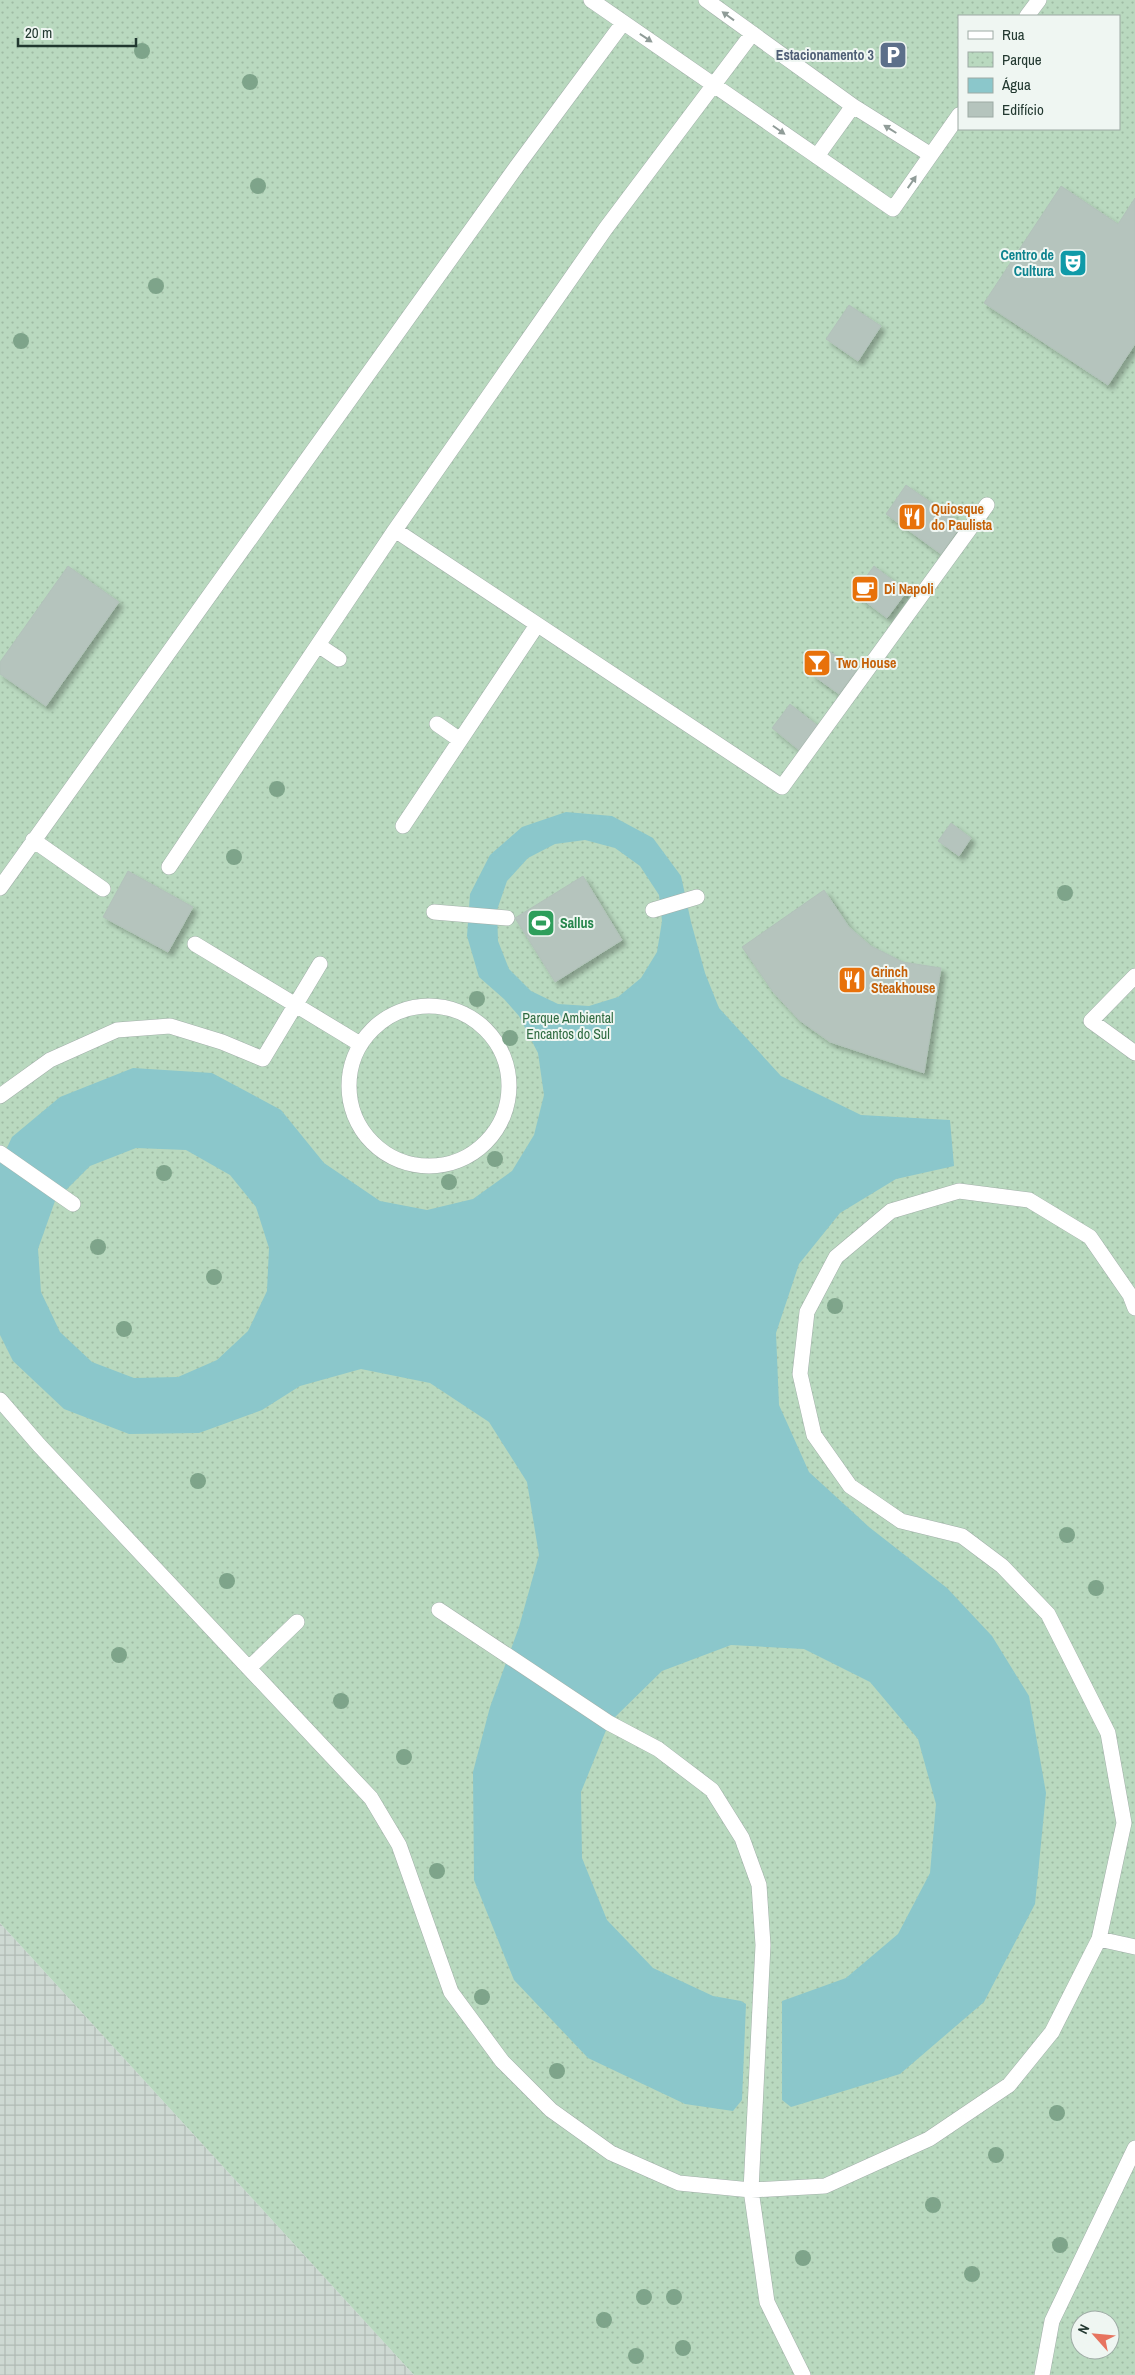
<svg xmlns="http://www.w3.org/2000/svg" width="1135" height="2375" font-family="'Archivo Narrow',sans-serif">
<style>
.industrial{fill:url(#industrial-grid)}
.park{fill:url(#park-dots);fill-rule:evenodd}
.water{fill:#8bc7cb;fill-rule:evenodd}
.building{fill:#b5c4bd;stroke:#b2c2ba;filter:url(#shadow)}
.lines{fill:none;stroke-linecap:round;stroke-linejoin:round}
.minor-casing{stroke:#a3b0aa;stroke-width:16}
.minor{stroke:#fff;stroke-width:15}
.tree{fill:#7ea48a}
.oneway{fill:#909c98}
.labels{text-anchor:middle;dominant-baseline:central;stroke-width:4;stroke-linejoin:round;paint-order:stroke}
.service-label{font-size:14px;font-weight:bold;fill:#4e5e75;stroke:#eff6f2;text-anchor:end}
.culture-label{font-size:14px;font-weight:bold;fill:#0d838f;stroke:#eff6f2;text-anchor:end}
.food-label{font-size:14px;font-weight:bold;fill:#c56008;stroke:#eff6f2;text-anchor:start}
.leisure-label{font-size:14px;font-weight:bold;fill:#27864d;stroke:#eff6f2;text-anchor:start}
.park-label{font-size:14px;fill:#2f6b41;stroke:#eff6f2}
</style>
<defs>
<pattern id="industrial-grid" width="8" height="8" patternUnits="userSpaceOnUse" patternTransform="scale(1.25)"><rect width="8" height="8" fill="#ced9d3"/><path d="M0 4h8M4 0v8" fill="none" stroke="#b1bbb5"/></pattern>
<pattern id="park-dots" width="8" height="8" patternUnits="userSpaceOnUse" patternTransform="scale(1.25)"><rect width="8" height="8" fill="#b9d9bf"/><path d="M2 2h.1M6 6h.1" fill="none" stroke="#9fbba4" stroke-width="1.8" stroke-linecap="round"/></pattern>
<filter id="shadow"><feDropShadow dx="4.5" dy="4.5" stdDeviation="2.5" flood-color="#0004"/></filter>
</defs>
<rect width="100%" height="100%" fill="#dfe9e4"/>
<path class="industrial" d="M0,1923L414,2375H0Z"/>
<path class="park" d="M0,0H1135V2375H414L0,1923ZM959,16H1119V129H959ZM1080,2320H1110V2350H1080Z"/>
<path class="water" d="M566,812L612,816L653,838L681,876L691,922L705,973L719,1008L781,1076L861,1115L950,1120L954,1166L896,1179L840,1213L799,1264L776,1333L779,1405L809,1472L869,1527L947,1588L992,1636L1029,1696L1046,1793L1035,1904L984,2002L900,2074L791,2107L782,2100V2001L846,1978L898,1934L930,1873L936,1804L918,1739L870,1682L804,1649L731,1645L662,1671L609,1723L581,1792L582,1858L607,1920L653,1968L713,1996L741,2001L746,2004L742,2100L733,2111L685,2104L588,2058L514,1980L474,1880L473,1772L490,1707L519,1627L539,1555L527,1482L489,1422L430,1383L361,1369L300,1386L262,1410L199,1433L129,1434L64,1409L13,1361L0,1335V1163L12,1137L60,1097L133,1068L212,1073L281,1110L324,1163L380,1201L427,1210L473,1199L512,1171L534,1135L544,1095L538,1053L519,1016L504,999L479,977L467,936L470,894L490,855L522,827ZM585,840L615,848L640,866L659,895L662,921L657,952L641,978L618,997L589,1006L558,1004L531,991L509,969L498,941L497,910L507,881L528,858L555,844ZM136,1148L186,1150L230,1175L256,1207L269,1248L267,1291L248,1331L217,1360L178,1377L134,1378L92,1362L60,1332L41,1292L38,1249L55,1201L90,1166Z"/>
<path class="building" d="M1061,186L1118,224L1135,198V344L1108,385L984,303Z
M849,305L881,326L858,361L826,339Z
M906,485L962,524L941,554L886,514Z
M68,566L119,602L46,706L0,674V662Z
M874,566L907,591L887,618L854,593Z
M829,651L856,671L839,694L811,674Z
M790,704L818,726L799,750L772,728Z
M951,823L971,838L959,856L938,841Z
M128,871L193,907L168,952L103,917Z
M583,876L622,940L555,982L515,918Z
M824,890L849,927L871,946L903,962L941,968L924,1073L830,1042L799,1020L773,992L742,947Z"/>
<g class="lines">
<defs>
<path id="minor" d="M591,0L893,209L959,115
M706,0L853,106L931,155
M1027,16L1039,0
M817,156L853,106
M395,530L782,787L987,505
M318,645L339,659
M437,724L460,740
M403,826L537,625
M33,840L103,889
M169,867L395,530L606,228L752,34
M0,888L517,166L623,23
M653,910L697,897
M434,912L507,918
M195,944L360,1044
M1135,976L1091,1021L1135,1053
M349 1086a80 80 0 1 1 160 0a80 80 0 1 1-160 0Z
M0,1096L50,1060L117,1030L170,1026L222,1042L263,1059L320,964
M0,1153L73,1204
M0,1400L39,1445L371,1798L399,1845L451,1992L502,2061L551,2110L611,2153L679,2183L751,2190L825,2186L929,2139L1009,2085L1052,2032L1099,1939L1124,1823L1108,1733L1048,1614L1002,1566L962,1536L901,1521L850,1486L814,1435L800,1374L807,1312L836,1257L891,1211L959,1191L1029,1200L1090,1237L1130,1295L1135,1308
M439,1610L609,1723L658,1749L712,1790L742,1838L759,1885L763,1945L751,2190L767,2302L803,2375
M249,1668L297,1622
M1099,1939L1135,1947
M1042,2375L1052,2321L1135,2148"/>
</defs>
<use href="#minor" class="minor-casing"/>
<use href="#minor" class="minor"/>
</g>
<g class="tree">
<circle cx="142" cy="51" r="8"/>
<circle cx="250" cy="82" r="8"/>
<circle cx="258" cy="186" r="8"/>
<circle cx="156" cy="286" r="8"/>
<circle cx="21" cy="341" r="8"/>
<circle cx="277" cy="789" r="8"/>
<circle cx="234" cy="857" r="8"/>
<circle cx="1065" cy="893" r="8"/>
<circle cx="477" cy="999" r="8"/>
<circle cx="510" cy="1038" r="8"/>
<circle cx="495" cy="1159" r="8"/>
<circle cx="164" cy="1173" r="8"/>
<circle cx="449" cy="1182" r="8"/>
<circle cx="98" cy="1247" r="8"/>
<circle cx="214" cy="1277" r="8"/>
<circle cx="835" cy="1306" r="8"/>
<circle cx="124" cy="1329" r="8"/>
<circle cx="198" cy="1481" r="8"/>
<circle cx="1067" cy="1535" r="8"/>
<circle cx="227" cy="1581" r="8"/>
<circle cx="1096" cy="1588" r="8"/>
<circle cx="119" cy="1655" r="8"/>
<circle cx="341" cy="1701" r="8"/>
<circle cx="404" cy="1757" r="8"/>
<circle cx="437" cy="1871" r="8"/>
<circle cx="482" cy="1997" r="8"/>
<circle cx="557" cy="2071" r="8"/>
<circle cx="1057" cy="2113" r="8"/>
<circle cx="996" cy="2155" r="8"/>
<circle cx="933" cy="2205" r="8"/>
<circle cx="1060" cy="2245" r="8"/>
<circle cx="803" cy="2258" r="8"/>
<circle cx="972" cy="2274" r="8"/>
<circle cx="644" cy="2297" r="8"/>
<circle cx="674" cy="2297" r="8"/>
<circle cx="604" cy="2320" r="8"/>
<circle cx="683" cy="2348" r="8"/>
<circle cx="636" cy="2356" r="8"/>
</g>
<defs><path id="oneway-solid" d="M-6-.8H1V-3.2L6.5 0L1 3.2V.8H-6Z" transform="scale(1.25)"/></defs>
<g class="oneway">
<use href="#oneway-solid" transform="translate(728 16) rotate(-144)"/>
<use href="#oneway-solid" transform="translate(646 38) rotate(34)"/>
<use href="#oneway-solid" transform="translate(890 129) rotate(-148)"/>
<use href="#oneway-solid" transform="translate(779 130) rotate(35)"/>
<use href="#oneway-solid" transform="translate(912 182) rotate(-55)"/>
</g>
<defs>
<symbol id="parking-square" viewBox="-11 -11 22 22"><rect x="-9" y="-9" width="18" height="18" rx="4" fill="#5c6f8a" stroke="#eff6f2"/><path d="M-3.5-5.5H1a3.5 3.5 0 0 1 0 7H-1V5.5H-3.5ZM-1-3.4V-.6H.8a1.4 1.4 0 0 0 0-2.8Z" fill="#fff"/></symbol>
<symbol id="theatre-square" viewBox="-11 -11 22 22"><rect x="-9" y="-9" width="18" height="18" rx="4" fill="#0f9aa8" stroke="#eff6f2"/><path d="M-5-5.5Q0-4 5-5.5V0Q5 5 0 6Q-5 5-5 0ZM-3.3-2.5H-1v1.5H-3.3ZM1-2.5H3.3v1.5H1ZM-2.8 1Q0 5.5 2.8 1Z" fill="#fff"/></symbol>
<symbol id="restaurant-square" viewBox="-11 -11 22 22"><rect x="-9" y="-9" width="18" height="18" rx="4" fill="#e8710a" stroke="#eff6f2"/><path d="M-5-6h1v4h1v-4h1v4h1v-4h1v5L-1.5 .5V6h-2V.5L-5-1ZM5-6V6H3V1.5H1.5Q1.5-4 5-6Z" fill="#fff"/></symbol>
<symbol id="cafe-square" viewBox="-11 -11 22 22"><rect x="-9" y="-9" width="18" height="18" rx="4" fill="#e8710a" stroke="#eff6f2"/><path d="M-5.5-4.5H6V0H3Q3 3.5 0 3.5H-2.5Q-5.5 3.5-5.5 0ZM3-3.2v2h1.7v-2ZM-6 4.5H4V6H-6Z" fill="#fff"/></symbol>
<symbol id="bar-square" viewBox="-11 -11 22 22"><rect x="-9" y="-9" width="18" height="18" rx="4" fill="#e8710a" stroke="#eff6f2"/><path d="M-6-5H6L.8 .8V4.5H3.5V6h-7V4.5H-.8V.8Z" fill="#fff"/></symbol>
<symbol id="stadium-square" viewBox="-11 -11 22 22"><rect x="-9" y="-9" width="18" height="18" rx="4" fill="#2e9e5b" stroke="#eff6f2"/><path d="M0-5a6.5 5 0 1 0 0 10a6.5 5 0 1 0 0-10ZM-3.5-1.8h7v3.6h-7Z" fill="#fff"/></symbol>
</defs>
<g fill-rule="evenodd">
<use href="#parking-square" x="877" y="39" width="32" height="32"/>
<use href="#theatre-square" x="1057" y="247" width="32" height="32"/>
<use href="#restaurant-square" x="896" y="501" width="32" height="32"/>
<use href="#cafe-square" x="849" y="573" width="32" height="32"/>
<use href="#bar-square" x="801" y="647" width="32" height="32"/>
<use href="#stadium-square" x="525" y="907" width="32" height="32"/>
<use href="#restaurant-square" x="836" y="964" width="32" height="32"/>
</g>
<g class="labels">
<g class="service-label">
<text x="874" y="55">Estacionamento 3</text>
</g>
<g class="culture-label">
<text x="1054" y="255">Centro de<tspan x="1054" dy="16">Cultura</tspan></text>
</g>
<g class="food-label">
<text x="931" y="509">Quiosque<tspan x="931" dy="16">do Paulista</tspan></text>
<text x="884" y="589">Di Napoli</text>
<text x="836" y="663">Two House</text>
<text x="871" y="972">Grinch<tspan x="871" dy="16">Steakhouse</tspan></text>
</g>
<g class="leisure-label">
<text x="560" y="923">Sallus</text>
</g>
<g class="park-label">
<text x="568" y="1018">Parque Ambiental<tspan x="568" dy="16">Encantos do Sul</tspan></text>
</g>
</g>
<rect x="958" y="15" width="162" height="115" fill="#eff6f2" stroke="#9daaa4"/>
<rect x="968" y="31" width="25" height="8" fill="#ffffff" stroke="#9daaa4"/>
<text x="1002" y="40" font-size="15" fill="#223830">Rua</text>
<rect x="968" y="52" width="25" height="15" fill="url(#park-dots)" stroke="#9daaa4"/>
<text x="1002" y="65" font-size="15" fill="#223830">Parque</text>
<rect x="968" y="78" width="25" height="15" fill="#8bc7cb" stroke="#9daaa4"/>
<text x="1002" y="90" font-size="15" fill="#223830">Água</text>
<rect x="968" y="102" width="25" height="15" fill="#b5c4bd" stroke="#9daaa4"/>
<text x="1002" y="115" font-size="15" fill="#223830">Edifício</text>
<g transform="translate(1095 2335) rotate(297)"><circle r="24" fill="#eff6f2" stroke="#9daaa4"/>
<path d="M0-4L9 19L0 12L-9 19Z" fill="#e7745f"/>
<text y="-8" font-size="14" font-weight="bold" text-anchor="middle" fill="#223830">N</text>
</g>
<path d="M18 38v8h118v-8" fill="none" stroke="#223830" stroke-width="2.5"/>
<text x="25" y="38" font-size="15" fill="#223830" stroke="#eff6f2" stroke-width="4" paint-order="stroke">20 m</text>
</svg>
